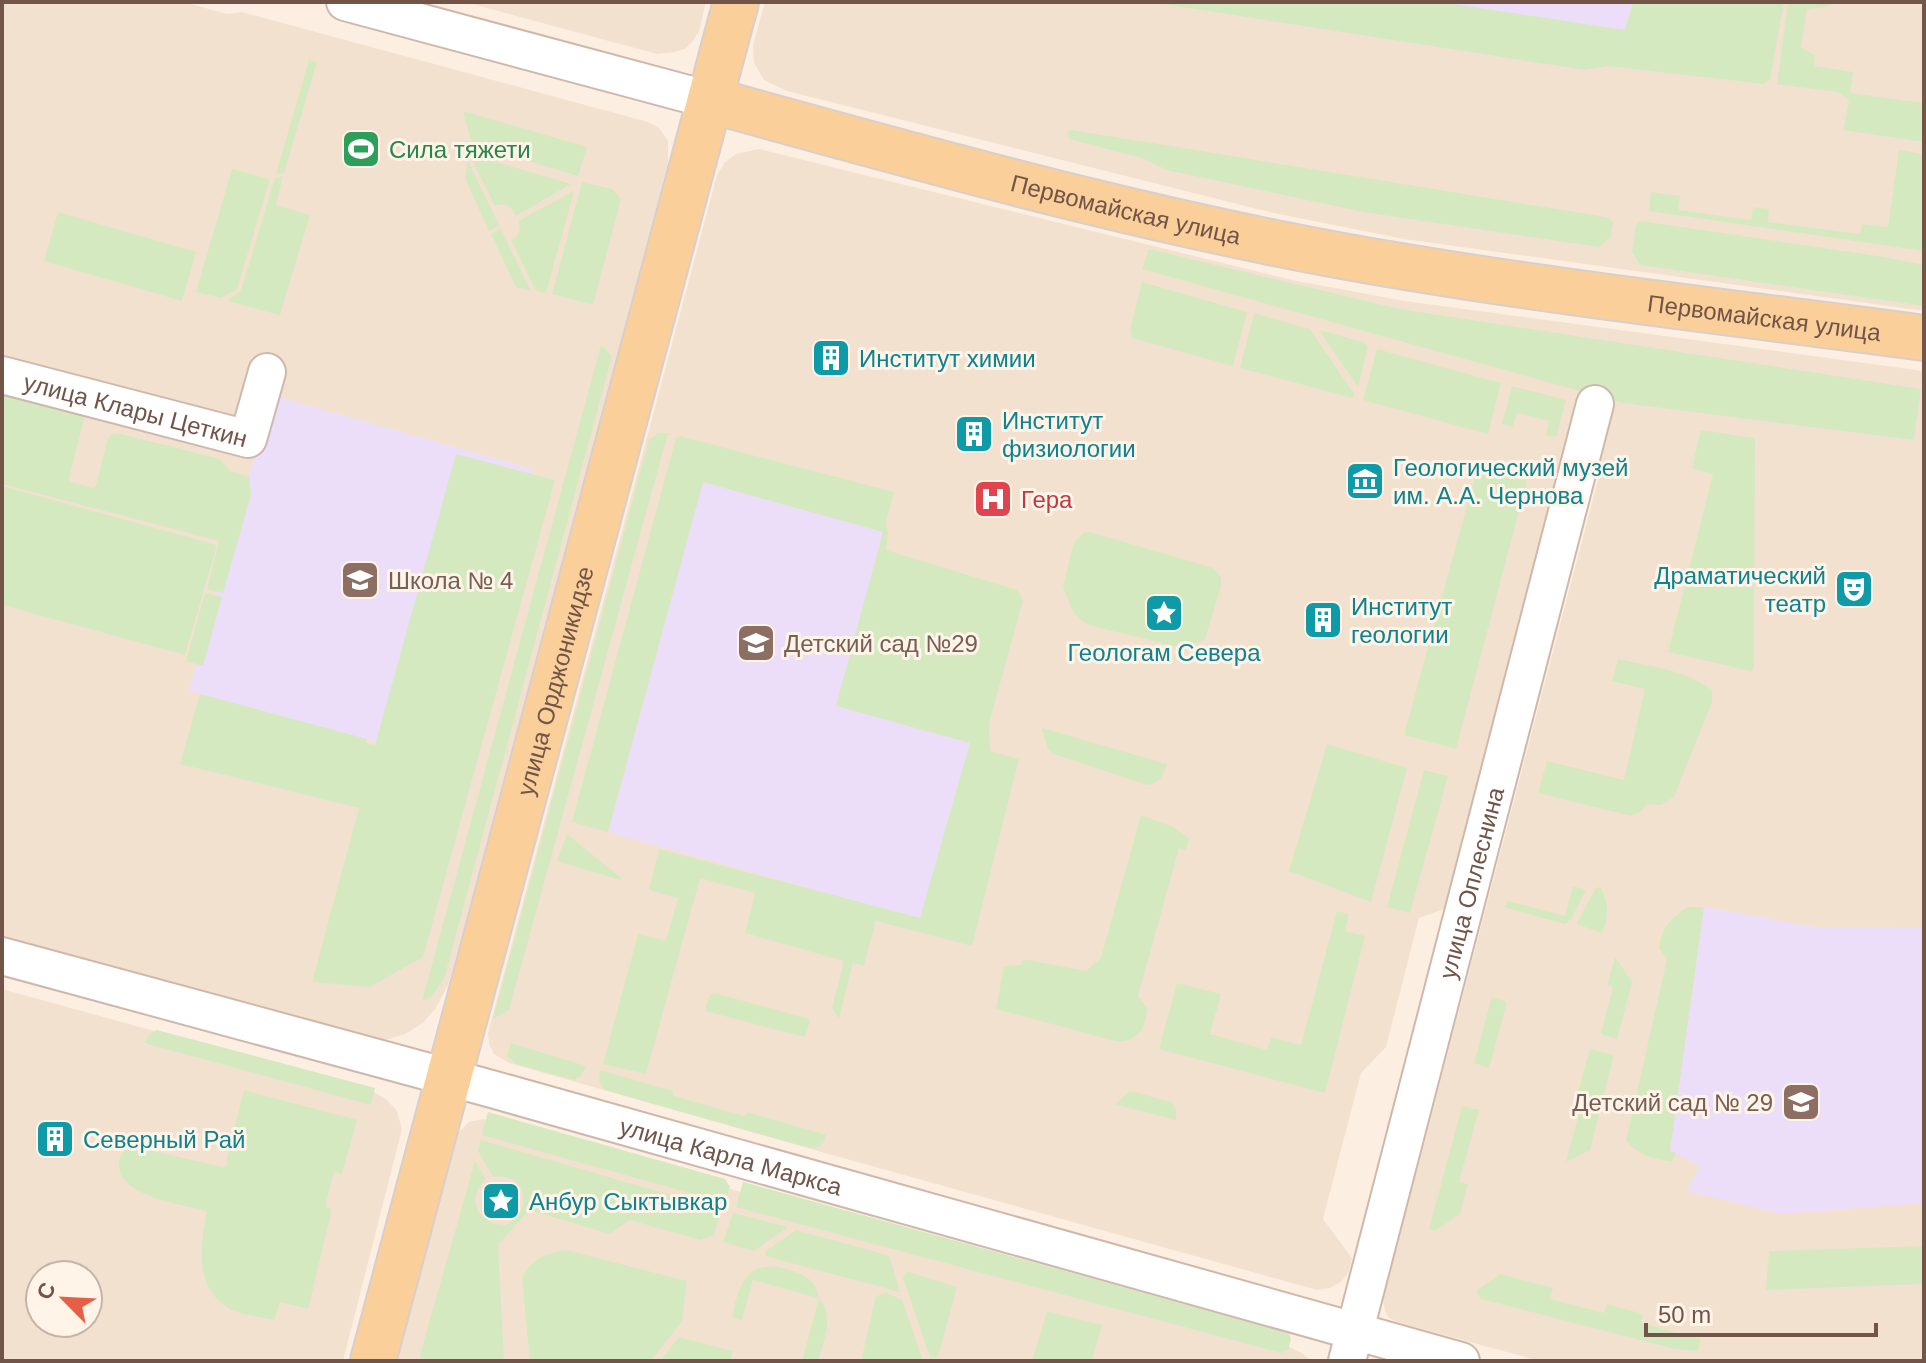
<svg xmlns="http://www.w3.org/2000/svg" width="1926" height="1363" font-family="Helvetica,sans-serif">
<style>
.residential{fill:#f3e1d0;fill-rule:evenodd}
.education{fill:#ecdef8}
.green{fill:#d4e9c0}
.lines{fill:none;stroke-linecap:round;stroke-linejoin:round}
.minor-casing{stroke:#cfb8ab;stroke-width:40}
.major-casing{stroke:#d8cfcc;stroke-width:48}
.minor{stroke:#fff;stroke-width:36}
.major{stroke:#facf9a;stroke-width:44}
.labels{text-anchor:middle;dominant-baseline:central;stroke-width:6;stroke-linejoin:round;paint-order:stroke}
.leisure-label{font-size:24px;fill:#27864d;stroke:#fff4e7;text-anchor:start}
.street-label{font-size:24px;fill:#725449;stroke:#fff4e7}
.culture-label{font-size:24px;fill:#0d838f;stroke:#fff4e7;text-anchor:start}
.health-label{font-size:24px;fill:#be3a42;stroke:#fff4e7;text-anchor:start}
.education-label{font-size:24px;fill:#785e54;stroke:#fff4e7;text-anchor:start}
</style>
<rect width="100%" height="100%" fill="#fcefe1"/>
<path class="residential" d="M2,2H184L227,14L242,12L648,122L659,128L668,141V163L516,742L448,985L436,1008L423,1023L405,1034L386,1040L365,1038L2,937Z
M465,2H706L699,31L693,41L685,49L675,52L657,54Z
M765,2H1924V311L1404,239L1269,212L787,91L764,80L754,63L753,45Z
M759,149L1292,280L1405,301L1924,371V1361H1540L1397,1322L1388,1317L1385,1310L1383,1300L1599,476L1597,467L1592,460L1563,461L1559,467L1444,909L1419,918L1386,1047L1361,1073L1323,1219L1352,1258L1349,1271L1342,1281L1330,1288L1317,1290L832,1155L509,1063L494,1054L489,1044L488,1033L717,175L725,162L736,154Z
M2,989L372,1091L386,1099L397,1111L402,1129L343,1361H2ZM40,1275H88V1323H40Z
M483,1119L1289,1347L1302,1353L1311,1361H397L452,1150L458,1133L469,1122Z"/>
<path class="education" d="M1439,2H1633L1625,30Z
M271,395L532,469L447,761L189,691Z
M703,482L884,532L836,705L970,743L920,919L608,832Z
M1704,907L1816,927L1924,928V1203L1782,1214L1687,1191L1700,1166L1670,1151Z"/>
<path class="green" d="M1151,2H1439L1625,30L1633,2H1784L1770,80L1764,84L1608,66L1585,70Z
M1788,2H1835L1826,7L1807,9L1801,47L1814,55L1815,66L1853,72L1850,93L1924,103V142L1843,130L1849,100L1838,92L1777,84Z
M309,60L317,62L284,173L276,174Z
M463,111L587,147L578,176L472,144Z
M1072,130L1606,217L1613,222L1611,236L1599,247L1363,212L1167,170L1142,158L1069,139L1067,132Z
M1899,150L1924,154V251L1649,211L1651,192L1680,196L1678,210L1751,220L1753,207L1769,209L1768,222L1860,234L1862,224L1888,227Z
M469,154L571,184L516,216C512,206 505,202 495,206Z
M468,161L499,225L489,231L465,178Z
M232,169L270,179L237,289L221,298L196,292Z
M283,176L276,205L310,215L280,315L227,301L241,291L275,178Z
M582,182L612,189L621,199L593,305L552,294Z
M574,191L546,293L536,291L511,240C519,236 522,229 518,221Z
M58,212L196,252L182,301L44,261Z
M1641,221L1884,257L1924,265V306L1640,265L1632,252L1636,224Z
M501,229L531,291L516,287L491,234Z
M1149,249L1400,309L1921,389L1914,440L1623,403L1142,269Z
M1142,282L1247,312L1233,366L1132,338L1130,330Z
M1254,313L1310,329L1354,394L1353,398L1240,368Z
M1319,330L1363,342L1368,347L1358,387Z
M601,345L612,356L444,979L431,997L422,1001Z
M1377,349L1501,383L1488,434L1363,400Z
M1512,386L1566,400L1556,437L1546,435L1549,421L1517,413L1513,427L1502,424Z
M2,388L83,411L85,415L69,478L70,482L93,488L96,485L108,438L112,434H121L220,459L230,471L249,477L251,495L223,593L207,589L219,541L2,484Z
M1701,430L1755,438L1754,668L1751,671L1668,652L1713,474L1692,468Z
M658,433H668L509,1010L493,1019L649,440Z
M679,436L894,492L886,522L888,534L886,550L1017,590L1023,600L989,724L990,751L1019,759L972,946L876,921L864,966L853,963L839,1019L832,1008L844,961L745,933L755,893L700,878L646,1074L603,1064L638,934L666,941L678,898L649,890L659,849L920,918L970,743L836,706L883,532L703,482L608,832L572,822L676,438Z
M456,454L555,480L423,957L370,987L312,982L359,808L180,764L200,694L367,739L366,743L375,745Z
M1477,469L1527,481L1456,749L1404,735Z
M2,486L217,545L185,655L2,605Z
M1090,532L1213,568L1221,577V586L1205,639L1187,647H1178L1092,626L1080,620L1072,609L1063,587L1074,542L1084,533Z
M205,593L222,597L203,666L186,661Z
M1618,659C1650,666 1686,670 1712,690V702L1674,797L1661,805L1647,804L1640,812L1631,816L1538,793L1547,761L1624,780L1645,689L1612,681Z
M1042,728L1167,764C1163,775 1160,784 1147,785L1054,754L1048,750Z
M1327,744L1407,768L1371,902L1289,871Z
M1424,770L1448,776L1410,913L1387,907Z
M1141,815L1171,826L1189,838L1186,850L1179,848L1138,996L1147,1008C1146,1027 1139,1040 1119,1042L996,1009L1004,966L1021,965L1023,959L1086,971L1101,958Z
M567,834L621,878L620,880L557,861Z
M1573,886L1586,890L1571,919L1565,924L1504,907L1508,901L1565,916Z
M1600,887C1609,902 1609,917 1602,933L1576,924L1596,888Z
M1688,907H1704L1670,1151L1676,1153L1672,1162C1654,1159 1638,1155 1626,1141L1667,959L1659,948C1661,929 1671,917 1688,907Z
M1337,911L1349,914L1345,931L1365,936L1325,1093L1159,1049L1177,983L1221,994L1210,1034L1267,1050L1271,1037L1301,1045Z
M1615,957L1632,982L1617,1039L1601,1034L1613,987L1607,985Z
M714,993L806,1018L810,1021L805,1037L705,1011L709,996Z
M1492,997L1507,1002L1489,1068L1474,1063Z
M157,1030L375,1088L371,1105L144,1043L150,1033Z
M511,1043L586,1066L581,1076L574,1080L516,1064L507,1056Z
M1590,1049L1614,1055L1590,1150L1566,1162L1584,1094L1578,1092Z
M600,1070L673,1091V1096L745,1116L747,1112L826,1135L824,1142L819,1147L810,1148L605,1090L599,1081Z
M244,1090L357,1120L342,1174L334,1172L325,1207L332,1209L308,1309L280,1302L274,1320C260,1316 236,1315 225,1306C194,1284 201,1243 207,1211C184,1205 122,1197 119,1167C118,1156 123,1151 131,1146L223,1167L228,1164L227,1157Z
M1130,1091L1171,1102L1176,1109V1120L1115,1104Z
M1462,1106L1479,1110L1459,1182L1468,1184L1460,1214L1435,1231L1429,1229Z
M488,1112L725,1179L730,1187L725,1203L482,1135Z
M481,1140L722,1210L714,1235L700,1240L630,1220L610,1234L529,1210L498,1245L504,1361L422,1359L420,1355L475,1161L486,1179C475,1189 473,1200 479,1213C522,1255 546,1170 493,1177L478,1151Z
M743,1182L1282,1331L1289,1334L1291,1339L1288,1350L1281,1353L736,1207Z
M733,1213L738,1214L788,1227L754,1251L723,1242Z
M796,1230L887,1255L890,1258L900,1292L765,1256L766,1251Z
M1924,1246V1284L1766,1290L1769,1251Z
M566,1250L687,1281L682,1321L651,1361H530L522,1279C530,1260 546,1252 566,1250Z
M775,1266C793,1271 818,1275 818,1298L753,1280L742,1320L733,1318C734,1304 740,1277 755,1270C760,1267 769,1267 775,1266Z
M906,1271L957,1287L938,1357H930L903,1278Z
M1500,1274L1553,1288L1550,1299L1604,1313L1607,1304L1643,1314L1641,1323L1701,1339L1698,1351L1675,1349L1481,1299L1476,1291Z
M887,1293L902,1300L923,1361H861L876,1296Z
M819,1299C835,1316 824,1341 818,1361H802Z
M1047,1311L1102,1325L1092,1361H1032Z
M679,1337L733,1351L730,1361H660Z"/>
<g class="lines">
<defs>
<g id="minor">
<path d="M345,2L710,100"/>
<path id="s1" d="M2,375L248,439L267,372"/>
<path id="s2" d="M2,956L488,1088L1461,1361"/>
<path id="s3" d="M1347,1361L1595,404"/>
</g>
<g id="major">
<path id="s4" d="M710,100C941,164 1175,230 1412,268C1582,296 1753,315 1924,338"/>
<path id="s5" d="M373,1361L736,2"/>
</g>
</defs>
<use href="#minor" class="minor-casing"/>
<use href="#major" class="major-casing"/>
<use href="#minor" class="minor"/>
<use href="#major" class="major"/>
</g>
<defs>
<symbol id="stadium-square" viewBox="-11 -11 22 22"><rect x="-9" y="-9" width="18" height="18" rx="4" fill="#2e9e5b" stroke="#fff4e7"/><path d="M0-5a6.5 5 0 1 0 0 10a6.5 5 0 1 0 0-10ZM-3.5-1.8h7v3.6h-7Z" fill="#fff"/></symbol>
<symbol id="building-square" viewBox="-11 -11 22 22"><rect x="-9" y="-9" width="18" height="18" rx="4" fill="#0f9aa8" stroke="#fff4e7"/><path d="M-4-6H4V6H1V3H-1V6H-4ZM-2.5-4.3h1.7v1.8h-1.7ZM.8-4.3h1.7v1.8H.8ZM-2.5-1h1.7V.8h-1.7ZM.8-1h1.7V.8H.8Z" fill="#fff"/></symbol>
<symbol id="museum-square" viewBox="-11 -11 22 22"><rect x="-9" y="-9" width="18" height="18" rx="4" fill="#0f9aa8" stroke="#fff4e7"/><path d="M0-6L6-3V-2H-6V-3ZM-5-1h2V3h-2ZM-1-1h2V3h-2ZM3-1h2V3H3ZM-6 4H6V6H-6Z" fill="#fff"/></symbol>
<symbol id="hospital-square" viewBox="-11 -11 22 22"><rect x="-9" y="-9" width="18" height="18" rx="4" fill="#e0444e" stroke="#fff4e7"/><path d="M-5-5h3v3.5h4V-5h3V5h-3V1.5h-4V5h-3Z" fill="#fff"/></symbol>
<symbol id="school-square" viewBox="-11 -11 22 22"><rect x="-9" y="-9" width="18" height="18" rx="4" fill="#8d6e63" stroke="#fff4e7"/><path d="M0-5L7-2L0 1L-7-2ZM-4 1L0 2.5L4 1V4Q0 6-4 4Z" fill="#fff"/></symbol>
<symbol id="theatre-square" viewBox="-11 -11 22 22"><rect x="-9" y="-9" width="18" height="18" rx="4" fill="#0f9aa8" stroke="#fff4e7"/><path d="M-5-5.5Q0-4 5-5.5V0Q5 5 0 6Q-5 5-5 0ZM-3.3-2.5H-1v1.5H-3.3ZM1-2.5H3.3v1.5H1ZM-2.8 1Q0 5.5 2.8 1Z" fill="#fff"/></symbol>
<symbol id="sight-square" viewBox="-11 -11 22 22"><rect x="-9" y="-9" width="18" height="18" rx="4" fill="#0f9aa8" stroke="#fff4e7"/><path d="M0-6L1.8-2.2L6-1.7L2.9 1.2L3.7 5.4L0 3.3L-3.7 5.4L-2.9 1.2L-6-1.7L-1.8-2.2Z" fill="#fff"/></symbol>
</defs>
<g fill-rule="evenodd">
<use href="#stadium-square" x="339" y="127" width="44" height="44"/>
<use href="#building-square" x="809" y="336" width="44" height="44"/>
<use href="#building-square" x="952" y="412" width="44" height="44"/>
<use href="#museum-square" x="1343" y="459" width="44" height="44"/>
<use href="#hospital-square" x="971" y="477" width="44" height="44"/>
<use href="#school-square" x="338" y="558" width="44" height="44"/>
<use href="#theatre-square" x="1832" y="567" width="44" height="44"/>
<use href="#sight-square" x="1142" y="591" width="44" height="44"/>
<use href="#building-square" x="1301" y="598" width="44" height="44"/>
<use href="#school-square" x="734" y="621" width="44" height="44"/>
<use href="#school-square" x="1779" y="1080" width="44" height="44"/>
<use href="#building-square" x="33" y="1117" width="44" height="44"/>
<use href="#sight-square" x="479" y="1179" width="44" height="44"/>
</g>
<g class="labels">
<g class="leisure-label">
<text x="389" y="149">Сила тяжети</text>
</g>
<g class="street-label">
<text stroke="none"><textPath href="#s4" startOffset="430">Первомайская улица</textPath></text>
<text stroke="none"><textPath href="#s4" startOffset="1078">Первомайская улица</textPath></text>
<text stroke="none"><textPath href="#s1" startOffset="138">улица Клары Цеткин</textPath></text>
<text stroke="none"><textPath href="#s5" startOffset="704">улица Орджоникидзе</textPath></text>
<text stroke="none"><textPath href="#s3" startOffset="494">улица Оплеснина</textPath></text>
<text stroke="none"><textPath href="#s2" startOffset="756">улица Карла Маркса</textPath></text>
</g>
<g class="culture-label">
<text x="859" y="358">Институт химии</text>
<text x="1002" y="420">Институт<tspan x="1002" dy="28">физиологии</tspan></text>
<text x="1393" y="467">Геологический музей<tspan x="1393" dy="28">им. А.А. Чернова</tspan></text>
<text x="1826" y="575" text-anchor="end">Драматический<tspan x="1826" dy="28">театр</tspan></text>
<text x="1351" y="606">Институт<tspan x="1351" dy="28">геологии</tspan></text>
<text x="1164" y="652" text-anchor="middle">Геологам Севера</text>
<text x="83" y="1139">Северный Рай</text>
<text x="529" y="1201">Анбур Сыктывкар</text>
</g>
<g class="health-label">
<text x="1021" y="499">Гера</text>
</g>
<g class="education-label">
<text x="388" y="580">Школа № 4</text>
<text x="784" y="643">Детский сад №29</text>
<text x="1773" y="1102" text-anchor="end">Детский сад № 29</text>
</g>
</g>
<rect width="1926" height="1363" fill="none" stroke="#725449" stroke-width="8"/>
<g transform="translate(64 1299) rotate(294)"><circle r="38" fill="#fff4e7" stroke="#c7b4a8" stroke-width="2"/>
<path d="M0-6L14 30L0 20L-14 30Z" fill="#e55f47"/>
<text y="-12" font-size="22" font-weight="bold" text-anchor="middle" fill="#725449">С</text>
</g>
<path d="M1646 1323v12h230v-12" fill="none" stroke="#725449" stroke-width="4"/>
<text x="1658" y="1323" font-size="24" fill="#725449" stroke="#fff4e7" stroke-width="6" paint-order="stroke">50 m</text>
</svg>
